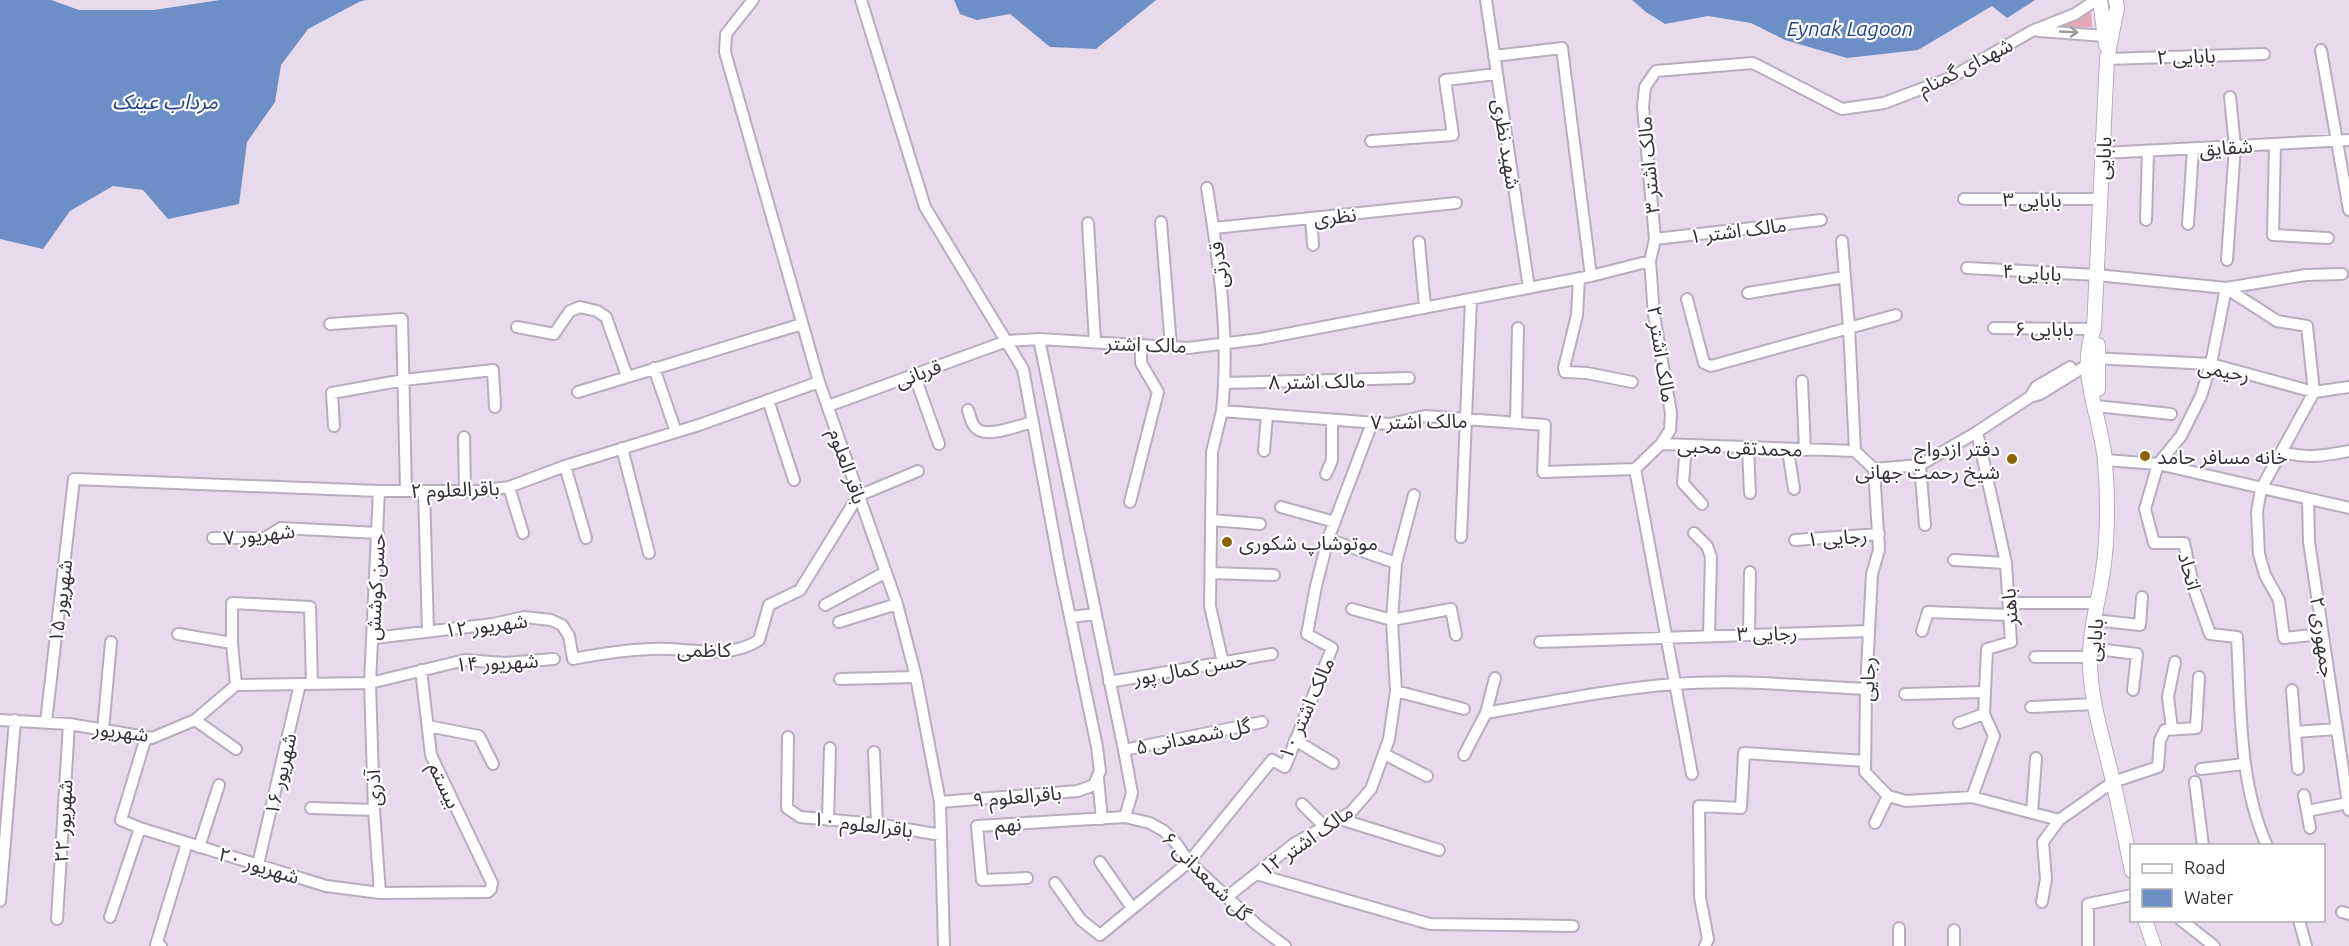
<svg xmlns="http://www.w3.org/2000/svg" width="2349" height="946" font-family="Ubuntu,'Noto Sans Arabic',sans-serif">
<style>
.green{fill:#e3aab6}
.water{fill:#6e8ec6}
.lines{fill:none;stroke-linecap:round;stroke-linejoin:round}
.minor-casing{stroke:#b8adbe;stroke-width:14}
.major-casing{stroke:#b8adbe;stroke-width:16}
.minor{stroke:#fff;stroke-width:10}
.major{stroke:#fff;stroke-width:14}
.oneway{stroke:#9a989c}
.poi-dot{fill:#886400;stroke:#fff;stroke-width:2}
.labels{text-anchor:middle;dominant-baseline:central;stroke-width:4.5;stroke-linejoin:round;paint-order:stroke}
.street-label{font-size:20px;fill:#363138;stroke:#fff}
.poi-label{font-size:20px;fill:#363138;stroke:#fff;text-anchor:start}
.water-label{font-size:21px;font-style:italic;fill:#21468b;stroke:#fff}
</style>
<rect width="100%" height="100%" fill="#e6daec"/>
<path class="green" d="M2091,12L2092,27H2054Z"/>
<path class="water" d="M0,0H51L79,10H154L220,0H366L359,2L308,29L281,65L275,102L247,142L239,204L168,219L143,190L113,186L70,211L43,249L0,239Z
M954,0H1156L1096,49L1050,47L1010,14L977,20L960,14Z
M1632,0H2035L2007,18L1992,6L1918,50L1847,58L1785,40L1751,23L1708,16L1665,24L1646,12Z"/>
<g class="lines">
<defs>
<path id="minor" d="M753,0L726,34L725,52L819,382L897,604L916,677L940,802L944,946
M861,0L925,207L1023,369L1060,569L1097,747L1100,771L1094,785L1078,791L940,802
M1486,0L1529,288
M2039,31L2105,36
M2321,50L2349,210
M1494,56L1562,48L1591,276
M2107,59L2264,54
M1371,141L1453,135L1445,80L1497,74
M2275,144L2273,235L2328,238
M2103,153L2349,140
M1207,188C1219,262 1230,336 1222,411L1390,424L1425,416L1545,425L1543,472L1635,469
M1964,199H2100
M1311,218L1313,245
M2146,220L2148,152
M1161,222L1171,347
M1088,223L1095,342
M2188,224L2193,149
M1214,228L1456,203
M1655,239L1821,220
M1842,241L1849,327L1855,451
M1419,242L1425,307
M2227,260L2235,146L2230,97
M1967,268L2097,275L2226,288L2277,321L2307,326L2314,392L2261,489L2257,512L2259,554L2265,575L2279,600L2284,638L2322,634
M1579,278L1577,315L1564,368L1565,372L1587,373L1632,382
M1748,293L1845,277
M1687,299L1704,363L1711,366L1896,315
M330,324L402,319L406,491
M517,327L554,334L570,311L580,307L597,311L606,317L627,376
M1994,328L2094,329
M1039,339L1124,750L1132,793L1125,817
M2092,358L2211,364L2314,392L2349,387
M654,368L676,432
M914,374L939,444
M1802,381L1805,450
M1225,383L1409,378
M578,392L802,324
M2030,397L2036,387L2070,367
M768,400L794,480
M828,406L1007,341L1039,339L1188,348L1260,339L1591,276L1650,261
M2096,406L2171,414
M968,410C970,415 971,423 975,427C985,440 1019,425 1033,422
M1222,411L1212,452L1210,606L1223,663
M1516,423L1518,328
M334,426L332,393L404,380L493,370L495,407
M464,437L465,491
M1661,444L1855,451L1874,469L1920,465L1977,432L2030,397L2040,394L2092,362
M1686,445L1683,483L1702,504
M622,448L649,553
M1748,448L1750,493
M1788,450L1794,489
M1264,451L1267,415
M2281,452C2308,459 2322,456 2349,451
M2105,460L2158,464L2349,508
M1920,465L1925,525
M565,466L586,538
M1874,469L1879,550L1872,574L1866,689L1865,772L1888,796L1906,801L1972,797L2059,820L2113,782L2158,767L2160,740L2165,730L2196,728L2199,677
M1326,474L1332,460V420
M509,487L523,533
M379,491L370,683L374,810L380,893
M424,491L428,631
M2308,499L2309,542L2349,810
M1130,502L1158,392L1141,363V345
M1281,507L1335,522
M1212,520L1260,524
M1694,533L1707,546L1711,557L1709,635
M1461,537L1471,299
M213,538H265L281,528L378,533
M1328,539L1396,563
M1795,540L1879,534
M1954,560L2006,563
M1211,573L1274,575
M2010,603H2097
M825,605L886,572
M1352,609L1392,620L1451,609L1456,635
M1070,617L1096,614
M2094,620L2140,625L2142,597
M839,622L897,604
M1922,631L1928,612L2010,615
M178,634L232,643
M1749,634L1750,572
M374,638L493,624L524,617L551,620L562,625L569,636L573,659C599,654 625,650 651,649C687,647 727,661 759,640L769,605L800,590L858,496L918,471
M1540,642L1869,631
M2090,648L2137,654L2133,690
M2035,657H2090
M840,679L916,677
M1109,682L1272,654
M236,685L232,643V603L310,607L312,684
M2292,690L2295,732L2337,729
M1396,691L1464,709
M1905,694L1984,692
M2031,707L2095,704
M1486,713C1549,702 1611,689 1675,684C1738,679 1803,686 1866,689
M0,720L69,724L152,738L195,720L236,685L370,683L465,660L505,663L554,659
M195,720L236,749
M46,722L74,479L379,491H478L509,487L565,466L699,425L819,382
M1959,723L1984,714
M428,726L479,736L493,764
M2172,729L2168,697L2175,662
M103,730L111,642
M2295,732L2298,769
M146,737L121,820L140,828L326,886L380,893L488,892L491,889L492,883L431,755L421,670
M788,737L787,808L800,817L877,824L941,835
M1295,740L1333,763
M1124,750L1262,722
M874,752L877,824
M1384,754L1427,776
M1464,755L1486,713L1495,678
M2201,769L2244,764
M1692,774L1635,469L1661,444L1670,430L1671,413L1654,315L1650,261L1655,239L1643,107L1645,87L1656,71L1753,63L1842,109L1884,103L1950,78L2032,31L2075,14L2096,0
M1098,779L1102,819
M2195,782L2203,846
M2304,795L2310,828
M1972,797L1994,736L1984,714L1987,649L2011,642L2006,563L1977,432
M1302,804L1325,827
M311,808L374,810
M2307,811L2348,803
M2032,813L2036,758
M1340,819L1439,850
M828,820L830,748
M1875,823L1888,796
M2267,846C2238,781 2241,706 2237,637L2210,634L2194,589L2184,543H2154L2145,509L2158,464L2181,436L2201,396L2211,364L2226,288L2306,275L2342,274
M199,847L219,785
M1100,862L1132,908
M258,864L300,684
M1256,874L1430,924L1573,926
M1027,878L982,880L977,826L1125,817L1150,823L1164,831L1176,843L1189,862L1257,925L1285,946
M1055,883L1081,920L1100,935L1189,862L1272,760L1285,767L1332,648L1307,634L1316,586L1328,539L1372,423
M1227,897L1295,843L1351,812L1371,789L1389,739L1396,691L1392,620L1396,563L1414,495
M0,901L15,720
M2042,902L2046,879L2043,842L2059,820
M2342,912L2349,914
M110,917L140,828
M57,919L69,724
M2181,920L2214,946
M2299,920L2306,946
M1899,928V946
M1954,930V946
M161,946L156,945L187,843
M1705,946L1708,939L1700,897L1699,806L1741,808L1744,753L1865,761
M2088,946V904L2132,895"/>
<path id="major" d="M2100,0L2106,45
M2116,0L2117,8L2107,59L2094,329C2076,372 2102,418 2105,462C2108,498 2108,536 2103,571C2099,599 2090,628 2090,656C2089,696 2102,735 2111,773C2119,805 2125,838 2132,871
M2098,345V389
M2145,920L2154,946"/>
</defs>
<use href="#minor" class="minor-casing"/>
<use href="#major" class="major-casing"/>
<use href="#minor" class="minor"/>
<use href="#major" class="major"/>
</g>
<defs><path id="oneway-shaft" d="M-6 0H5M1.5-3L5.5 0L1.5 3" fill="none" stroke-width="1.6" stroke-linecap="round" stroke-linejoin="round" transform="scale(1.5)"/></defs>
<use class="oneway" href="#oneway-shaft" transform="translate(2069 32) rotate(3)"/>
<g class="poi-dot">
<circle cx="2145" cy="456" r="6"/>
<circle cx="2012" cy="459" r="6"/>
<circle cx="1227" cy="542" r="6"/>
</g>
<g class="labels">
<g class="street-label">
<text transform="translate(2186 56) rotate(-2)">بابایی ۲</text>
<text transform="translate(1965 66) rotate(-27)">شهدای گمنام</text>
<text transform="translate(1507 144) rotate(81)">شهید نظری</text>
<text transform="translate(2226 147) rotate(-4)">شقایق</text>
<text transform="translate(2103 158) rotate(-87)">بابایی</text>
<text transform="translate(1648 165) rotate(-95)">مالک اشتر ۳</text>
<text x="2032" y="199">بابایی ۳</text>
<text transform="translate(1335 216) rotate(-6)">نظری</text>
<text transform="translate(1738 230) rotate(-7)">مالک اشتر ۱</text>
<text transform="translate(1218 265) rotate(-97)">قدرتی</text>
<text transform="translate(2032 272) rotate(3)">بابایی ۴</text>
<text x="2044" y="328">بابایی ۶</text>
<text transform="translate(1146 344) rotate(2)">مالک اشتر</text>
<text transform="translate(1662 354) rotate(81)">مالک اشتر ۲</text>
<text transform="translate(2224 370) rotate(11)">رحیمی</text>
<text transform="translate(918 373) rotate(-20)">قربانی</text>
<text transform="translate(1317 381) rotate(-1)">مالک اشتر ۸</text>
<text transform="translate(1419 421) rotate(-1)">مالک اشتر ۷</text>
<text transform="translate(1740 447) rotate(2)">محمدتقی محبی</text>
<text transform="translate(848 466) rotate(71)">باقر العلوم</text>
<text transform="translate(455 489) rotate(-2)">باقرالعلوم ۲</text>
<text transform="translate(259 534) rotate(-6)">شهریور ۷</text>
<text transform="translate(1837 537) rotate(-4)">رجایی ۱</text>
<text transform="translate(2190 571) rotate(75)">اتحاد</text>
<text transform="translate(375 587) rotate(-87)">حسن کوشش</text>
<text transform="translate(60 601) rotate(-83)">شهریور ۱۵</text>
<text transform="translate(2009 607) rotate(-94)">باهنر</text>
<text transform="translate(486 625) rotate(-7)">شهریور ۱۲</text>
<text transform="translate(1767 633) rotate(-1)">رجایی ۳</text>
<text transform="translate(2323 637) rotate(82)">جمهوری ۲</text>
<text transform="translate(2094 640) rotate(-85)">بابایی</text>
<text x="704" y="649">کاظمی</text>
<text transform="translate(497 662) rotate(-3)">شهریور ۱۴</text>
<text transform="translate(1190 668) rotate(-10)">حسن کمال پور</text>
<text transform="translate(1867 679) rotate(-88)">رجایی</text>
<text transform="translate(1306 708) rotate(-66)">مالک اشتر ۱۰</text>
<text transform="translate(121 731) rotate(7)">شهریور</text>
<text transform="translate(1193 736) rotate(-11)">گل شمعدانی ۵</text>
<text transform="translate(280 774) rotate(-77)">شهریور ۱۶</text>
<text transform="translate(445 785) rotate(65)">بیستم</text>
<text transform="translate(373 788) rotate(-92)">آذری</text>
<text transform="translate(1017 796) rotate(-5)">باقرالعلوم ۹</text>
<text transform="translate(63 821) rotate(-87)">شهریور ۲۲</text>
<text transform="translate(863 824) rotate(7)">باقرالعلوم ۱۰</text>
<text transform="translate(1008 824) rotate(-3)">نهم</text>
<text transform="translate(1306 840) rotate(-35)">مالک اشتر ۱۲</text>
<text transform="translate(259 865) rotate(17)">شهریور ۲۰</text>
<text transform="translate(1207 876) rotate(45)">گل شمعدانی ۶</text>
</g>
<g class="poi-label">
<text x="2000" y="448" text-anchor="end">دفتر ازدواج<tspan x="2000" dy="23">شیخ رحمت جهانی</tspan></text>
<text x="2157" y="456">خانه مسافر حامد</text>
<text x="1239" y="542">موتوشاپ شکوری</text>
</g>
<g class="water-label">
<text x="1850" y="28">Eynak Lagoon</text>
<text x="165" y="101">مرداب عینک</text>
</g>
</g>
<rect x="2130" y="844" width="195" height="78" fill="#ffffff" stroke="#afadaf" stroke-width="1.5"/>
<rect x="2142" y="864" width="30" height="9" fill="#ffffff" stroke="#afadaf" stroke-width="1.5"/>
<text x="2184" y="874" font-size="18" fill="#363138">Road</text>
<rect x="2142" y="889" width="30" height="18" fill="#6e8ec6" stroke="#afadaf" stroke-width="1.5"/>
<text x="2184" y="904" font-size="18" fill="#363138">Water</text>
</svg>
